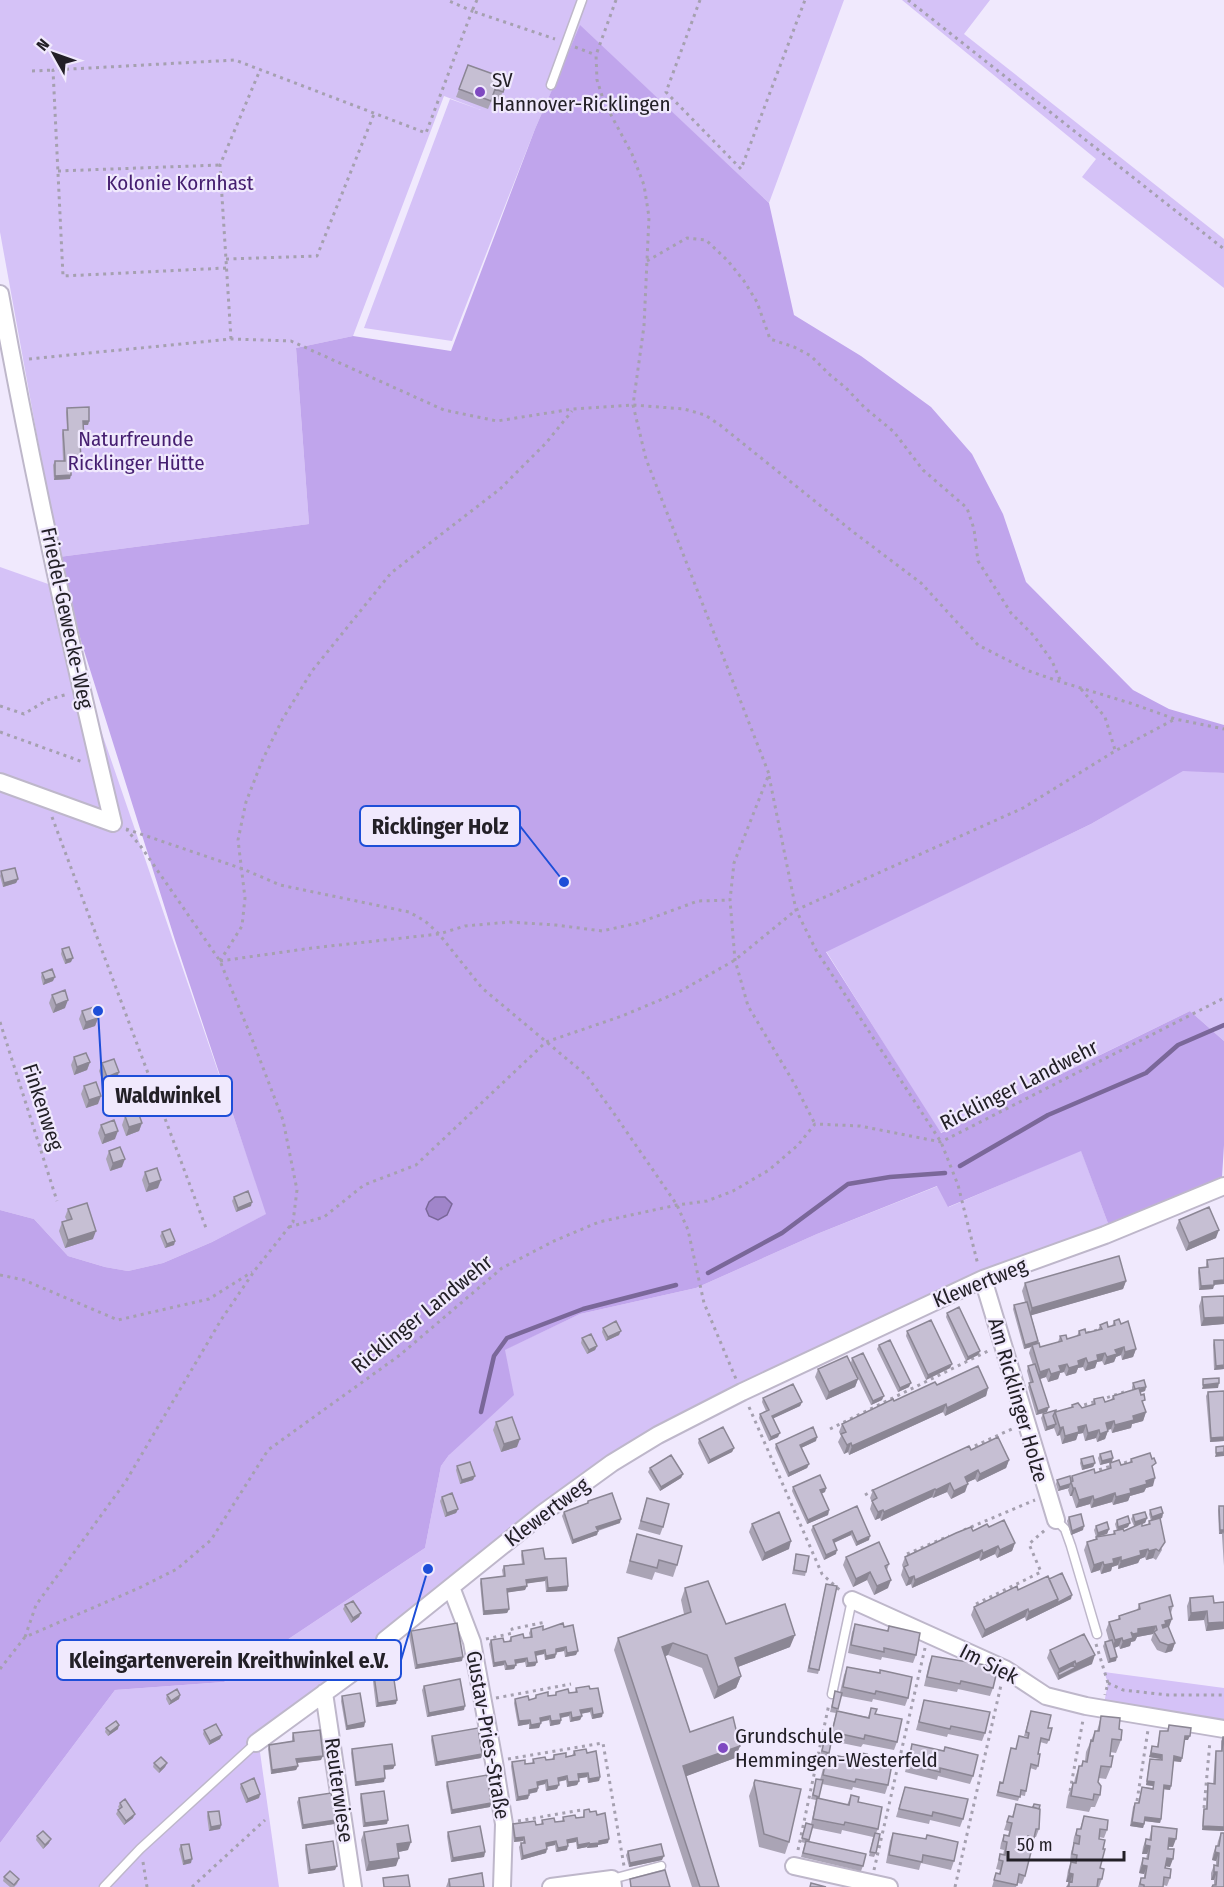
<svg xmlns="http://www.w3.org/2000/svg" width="1224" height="1887" font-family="'Fira Sans Condensed',sans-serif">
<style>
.green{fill:#d5c2f7}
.forest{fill:#c0a5ec}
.water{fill:#a085ca;stroke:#7a6799;stroke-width:1.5}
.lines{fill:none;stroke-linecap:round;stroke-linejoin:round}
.stream{stroke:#7a6799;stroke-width:4.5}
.lane-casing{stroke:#beb7ca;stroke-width:11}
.street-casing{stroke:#beb7ca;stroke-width:20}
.path{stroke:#a5a0af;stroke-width:3;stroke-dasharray:3 4.5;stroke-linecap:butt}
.lane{stroke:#fff;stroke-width:8}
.street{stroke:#fff;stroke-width:16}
.wall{fill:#aaa4b5}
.shaded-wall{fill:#8b8694}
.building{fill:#c6bfd3;stroke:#8b8694;stroke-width:1.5}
.poi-dot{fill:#7f49c1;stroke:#f0e9fd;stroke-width:2}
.labels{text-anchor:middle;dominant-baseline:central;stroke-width:4.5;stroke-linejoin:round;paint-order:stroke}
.poi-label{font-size:21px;fill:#232027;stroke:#f0e9fd;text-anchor:start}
.park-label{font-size:21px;fill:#451e70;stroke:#f0e9fd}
.street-label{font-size:21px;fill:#232027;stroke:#f0e9fd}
.leader{fill:none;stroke:#1d4ed8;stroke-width:2}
.callout-dot{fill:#1d4ed8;stroke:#f0e9fd;stroke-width:2}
.callout{fill:#f0e9fd;stroke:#1d4ed8;stroke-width:2}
.callout-label{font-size:22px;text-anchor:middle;font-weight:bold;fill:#232027}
</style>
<rect width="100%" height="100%" fill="#f0e9fd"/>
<path class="green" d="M0,0H844L769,203L580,26L535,129L452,341L364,328L450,99L481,110L444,96L353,336L296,348L309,524L59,557L0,232Z
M902,0H990L964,34L1224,239V288L1082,177L1096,159Z
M0,567L51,585L267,1214L212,1242L163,1263L128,1271L105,1267L68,1256L34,1219L0,1210Z
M1183,770L1224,773V1041L1190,1011L940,1133L826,951L1091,824Z
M1081,1150L1109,1226L618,1454L258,1738L279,1887H0V1843L115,1690L224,1682L425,1548L441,1466L449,1455L504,1350L580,1314L696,1288L817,1234L938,1186L949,1207Z
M1104,1672L1224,1688V1729L1103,1709L1108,1683Z"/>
<path class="forest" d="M580,25L769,203L794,315L861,356L931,407L972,454L1003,514L1026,582L1133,690L1169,709L1224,725V773L1183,771L1091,824L826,952L941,1133L1190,1011L1224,1041V1145L1222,1177L1109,1226L1081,1151L948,1207L937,1186L817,1234L696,1288L580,1314L505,1350L514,1395L449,1455L441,1466L425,1548L224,1682L115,1690L0,1843V1210L34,1219L68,1256L105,1267L128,1271L163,1263L212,1242L266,1214L175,940L81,641L59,557L309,524L296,348L353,336L451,351L535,129Z"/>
<path class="water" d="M435,1197H445L452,1204L447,1215L438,1220L429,1216L426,1209L429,1202Z"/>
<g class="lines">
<path class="stream" d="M960,1166L1048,1115L1146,1073L1178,1045L1224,1025
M708,1273L782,1233L848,1184L890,1177L945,1173
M481,1412L494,1356L507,1338L583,1309L676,1285"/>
<defs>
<path id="lane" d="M551,85L582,0
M1056,1520L1065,1529L1071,1546L1097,1634
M832,1694L852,1600
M612,1879L661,1866
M104,1887L140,1849L256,1743"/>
<path id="street" d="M0,294C32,471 71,648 113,823L0,782
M983,1279L1056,1520
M451,1587L472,1642L494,1762L504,1824L502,1887
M852,1600L1005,1669L1046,1696L1086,1706L1224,1729
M324,1693L353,1887
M256,1743L382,1651L385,1640L543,1513L612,1463L658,1435L742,1392L983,1279L1105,1235L1224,1186
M794,1866L889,1887
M551,1887L612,1879L613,1887"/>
</defs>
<use href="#lane" class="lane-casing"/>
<use href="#street" class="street-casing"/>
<path class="path" d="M477,0L472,11L555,39
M616,0L596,55L597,80L604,102L632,154L644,185L649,217L644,326L633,405L646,459L769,774L734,863L730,900L735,960L748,1006L794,1083L815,1124
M700,0L666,92L741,169L805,0
M908,0L1224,249
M575,47L596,55
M32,71L53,70
M58,171L220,165
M226,259L317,256L374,114
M647,261L687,238L706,240L728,261L744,281L757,302L770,339L794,347L811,356L829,374L846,388L864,407L894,432L923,470L967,508L974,529L978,561L1011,613L1034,636L1052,661L1061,682
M226,268L63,276L53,70L235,60L426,133L472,11L447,0
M231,339L220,165L260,70
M29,359L231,339L291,341L444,410L497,421L573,409L633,405L684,409L705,415L720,425L852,531L921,583L978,645L1029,671L1061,682L1130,703L1175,719L1224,729
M1081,689L1105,717L1115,750
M0,706L24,714L47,700L68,694
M0,732L83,762
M769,776L796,910L816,950L941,1142L958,1185L978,1265
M52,817L206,1228
M126,829L243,869L280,885L409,912L425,921L439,934L482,988L586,1075L613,1112L677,1205L688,1230L704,1303L736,1379
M220,961L242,926L245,898L238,840L246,802L262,761L282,720L312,671L391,573L500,489L546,443L572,411
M220,961L312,948L439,934L465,926L510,922L556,925L602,931L638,923L698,901L730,900
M0,1022L57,1201
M289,1227L324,1217L364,1185L416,1165L546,1042L622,1016L679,992L735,960L796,910L1023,808L1115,751L1175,719
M0,1275L24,1280L118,1320L209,1299L252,1272
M1087,1333L1109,1327
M1100,1400L1124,1392
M749,1407L822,1574L842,1592
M1077,1407L1094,1402
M830,1429L990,1350
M968,1449L1014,1428
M1117,1465L1127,1462
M1092,1472L1111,1466
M865,1495L874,1490
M964,1530L1035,1500
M907,1554L949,1536
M976,1604L1041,1572L1029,1544L1045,1530
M25,1637L36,1605L126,1481L221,1320L255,1270L293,1222L297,1190L283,1120L252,1039L220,961L142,848L127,830
M486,1639L513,1633L512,1629L546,1622
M1096,1644L1108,1683L1105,1695
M0,1669L25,1637L139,1588L177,1569L211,1540L268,1450L400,1355L502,1268L554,1241L599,1222L677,1205L707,1201L733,1191L769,1170L798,1145L815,1124L860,1126L941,1142L1224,998
M1108,1683L1123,1690L1168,1695H1224
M496,1698L571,1684
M508,1759L603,1743L624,1866
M1070,1791L1083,1720
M1137,1801L1148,1730
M1204,1808L1210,1741
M518,1821L581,1810
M798,1850L829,1704
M143,1862L147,1887
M874,1870L925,1648
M192,1887L265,1820
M955,1887L1001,1685"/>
<use href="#lane" class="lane"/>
<use href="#street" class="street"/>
</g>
<path class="wall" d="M468,65L507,79L500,100L493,97L488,109L456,97Z
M67,408L89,421L88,425H83L84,440L82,445H80L81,460L80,464H71L70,479L54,480L53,465L55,461H63L62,434L63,430H67L66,412Z
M1,871L18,879L16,883L3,887L0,876Z
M62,949L71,962L65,964L61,954Z
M42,973L53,981L43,985L41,977Z
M52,995L65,1008L53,1013L49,1003Z
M82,1011L98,1018L95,1026L83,1030L79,1019Z
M74,1057L90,1062L87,1070L74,1075L71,1065Z
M102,1063L116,1081L104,1085L99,1071Z
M84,1086L98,1104L86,1108L81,1094Z
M125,1116L142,1123L139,1131L126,1136L122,1125Z
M101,1125L115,1139L102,1144L98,1133Z
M109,1151L122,1167L110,1171L106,1159Z
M145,1172L158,1188L146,1192L142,1180Z
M234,1197L251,1206L236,1212L232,1201Z
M68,1209L93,1239L65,1248L59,1231L62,1222L67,1221L65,1217Z
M1179,1220L1216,1238L1186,1251L1176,1228Z
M162,1232L175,1241L174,1245L165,1248L160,1236Z
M1207,1260L1214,1285L1213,1289L1199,1290L1198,1272L1199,1268H1206V1264Z
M1126,1281L1123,1289L1031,1315L1040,1347L1058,1342L1060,1336L1067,1339L1077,1336L1079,1331L1086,1333L1098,1330L1100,1325L1108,1327L1112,1326L1114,1321L1121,1324L1136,1349L1133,1357L1122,1360L1121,1355L1116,1357L1114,1362L1104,1365L1102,1361L1097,1362L1095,1368L1085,1371L1083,1367L1078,1368L1076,1373L1066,1376L1064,1372L1060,1373L1058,1379L1048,1382L1046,1377L1040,1379L1047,1412L1036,1415L1028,1387L1030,1382L1027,1371L1028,1366L1033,1365L1029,1353L1031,1347L1024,1349L1013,1309L1014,1305L1025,1302L1022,1291L1025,1283Z
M1224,1296V1324L1201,1326L1199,1306L1202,1297Z
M947,1313L980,1351L978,1355L966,1361L946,1317Z
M603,1328L619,1335L606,1341L602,1332Z
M907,1331L952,1364L950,1368L926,1380L906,1336Z
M582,1338L597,1346L595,1350L587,1354L581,1343Z
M1214,1340L1224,1369L1214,1370L1213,1345Z
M879,1345L909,1387L898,1392L877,1349Z
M852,1358L882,1400L871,1405L851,1363Z
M818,1369L858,1379L855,1387L826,1400L815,1377Z
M1133,1383L1146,1387L1145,1391L1140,1393L1146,1412L1143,1421L1132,1424L1131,1428L1112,1433L1111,1429L1108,1430L1105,1439L1097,1442L1096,1438L1085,1441L1083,1433L1078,1434L1076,1440L1062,1444L1060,1435L1057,1436L1054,1428L1045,1431L1041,1418L1043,1414L1056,1412L1071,1407L1072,1405L1082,1408L1091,1405L1094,1399L1105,1402L1111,1400L1113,1396L1132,1390V1387Z
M937,1385L988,1388L986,1396L945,1416L943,1412L849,1455L848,1452L844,1454L838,1442L841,1436L839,1432L842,1424L894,1401Z
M1208,1392L1224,1441L1210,1442L1206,1396Z
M763,1398L802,1402L800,1406L773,1418L778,1437L769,1441L759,1418L760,1414L766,1411L762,1402Z
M496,1422L517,1447L501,1452L493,1430Z
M699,1439L734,1448L732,1452L708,1464L698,1443Z
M816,1441L801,1448L809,1464L807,1468L788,1477L775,1448L776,1444Z
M971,1450L1009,1460L1006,1468L977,1482L975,1479L967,1482L965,1492L951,1499L947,1492L933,1498L932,1497L881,1521L880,1518L875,1520L870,1509L872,1502L870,1498L873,1490Z
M1100,1454L1112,1462L1100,1465L1098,1458Z
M1081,1459L1095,1463L1093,1467L1082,1470L1080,1463Z
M1131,1459L1153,1470V1486L1146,1488L1144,1492L1130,1496L1128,1501L1113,1505L1112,1502L1091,1508L1090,1504L1076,1508L1072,1496H1070L1068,1490L1069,1488L1058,1491L1056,1484L1057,1480L1070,1479L1072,1476L1095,1473L1108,1469L1110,1463L1121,1465L1129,1463Z
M457,1466L473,1480L460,1484L456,1470Z
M650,1468L683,1474L681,1478L660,1491L648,1472Z
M793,1487L826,1488L825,1492L821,1493L829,1510L828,1515L807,1524L792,1491Z
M442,1497L458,1509L456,1513L445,1517L440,1501Z
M647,1498L663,1527L660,1535L638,1529Z
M588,1501L620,1523L598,1531L597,1535L572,1544L562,1516L564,1512L586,1504Z
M857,1506L869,1540L856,1546L851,1535L834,1543L836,1554L824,1560L811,1530L813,1526Z
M1219,1506H1224V1566L1222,1536V1534H1219L1218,1510Z
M1150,1510L1163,1513L1162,1518L1153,1520L1162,1550L1156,1560L1153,1558L1146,1560L1145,1557L1140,1559L1138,1563L1118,1569V1565L1112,1567L1111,1571L1101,1574L1100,1570L1091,1573L1084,1550L1087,1542L1095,1539L1096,1537L1094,1530L1096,1526L1109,1529L1107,1534L1099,1536L1113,1534L1114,1531H1117L1115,1524L1117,1520L1128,1527L1120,1530L1124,1531L1141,1524L1134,1526L1131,1519L1133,1515L1147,1518L1145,1523L1142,1524V1526L1148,1524L1149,1521H1151L1149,1514Z
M1069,1517L1083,1530L1071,1535L1067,1521Z
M752,1524L789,1549L762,1561L749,1532Z
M989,1527L1015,1543L1012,1551L997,1558L995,1554L980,1561L979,1558L912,1588L911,1584L906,1586L901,1575L903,1568L902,1565L905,1557L973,1531Z
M637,1534L677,1565L673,1577L655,1572L652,1580L626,1573Z
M522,1551L545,1559L568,1586L567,1591L546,1592L545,1581L526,1583L525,1590L507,1592L509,1609L507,1613L483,1615L480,1583L481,1579L503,1576L502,1570L504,1566L522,1564L521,1555Z
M796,1554L806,1572L805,1576L792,1574Z
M846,1557L889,1564L887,1570L888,1588L874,1595L867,1580L853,1587L843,1565Z
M1049,1579L1071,1599L1026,1621L1025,1617L982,1638L971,1615L974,1607Z
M826,1584L819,1670L818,1674L807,1672Z
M685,1588L726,1624L790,1647L738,1667L741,1676L736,1688L714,1699L702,1668L668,1655L665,1656L690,1732L740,1746L735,1758L686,1776L719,1887H692L614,1650L618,1638L684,1614L681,1600Z
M1190,1598L1214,1603L1224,1602V1629L1206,1631L1204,1620L1188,1621L1187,1606Z
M1139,1604L1173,1606L1171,1613L1169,1627H1168L1175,1643L1172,1651L1165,1653L1157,1650L1151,1640L1153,1634L1137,1637L1135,1641L1131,1642L1130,1646L1120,1649L1119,1646L1114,1648L1116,1661L1108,1663L1103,1646L1105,1642L1109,1641L1106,1630L1109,1622L1118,1619L1119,1616L1137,1611Z
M345,1605L361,1613L359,1617L351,1623L343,1609Z
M855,1624L887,1631L889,1626L916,1655L913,1663L882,1657L881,1660L848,1653L852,1632Z
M564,1627L576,1655L565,1657L564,1651L556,1652L555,1658L545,1660L544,1654L536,1656L537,1662L535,1666L526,1667L525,1662L515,1664L514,1669L505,1670L504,1665L493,1667L489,1644L491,1640L504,1642L509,1641L511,1637L524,1638L530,1637L529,1633L531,1629L543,1630Z
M411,1631L462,1661L415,1669L409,1635Z
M1050,1650L1092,1664L1058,1680L1047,1658Z
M932,1656L993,1688L990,1696L958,1689L957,1692L924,1686L929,1664Z
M847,1667L908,1698L905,1706L873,1699L872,1702L841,1696L837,1711L868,1717L871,1708L897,1742L894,1750L863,1744L861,1747L832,1741L829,1754L859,1759L861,1753L888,1785L885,1794L853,1787L852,1790L822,1784L818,1799L847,1805L851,1795L858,1802L878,1829L876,1833V1853L874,1857L869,1856L873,1837L842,1830L841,1834L812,1828L809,1841L863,1866L861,1871L801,1857L805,1843L801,1842L805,1827L806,1823L811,1824L816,1800L811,1799L816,1779L820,1780L826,1757L820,1755L824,1740L825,1736L830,1737L836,1713L830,1712L834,1695L835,1691L840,1692L844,1675Z
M373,1669L396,1704L376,1707L372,1673Z
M424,1686L464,1710L427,1717L422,1690Z
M576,1688L590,1689L602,1717L592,1719L590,1712L581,1714L582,1716L580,1720L570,1722L569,1716L561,1718L560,1724L550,1726L549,1720L541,1722L539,1728L529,1729V1724L518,1726L514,1703L515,1699L529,1700L534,1699L536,1695L548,1696L555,1695L556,1692L569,1693L575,1692Z
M167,1695H180L179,1699L169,1705L166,1699Z
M342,1696L365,1722L364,1727L346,1730L341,1701Z
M924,1700L985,1733L982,1741L948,1734L947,1737L916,1730L922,1708Z
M1031,1711L1048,1728L1049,1740L1047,1744L1040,1742L1038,1754V1766L1036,1770L1030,1768L1025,1796L1020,1795L1018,1801L996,1796L1000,1782L1003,1783L1011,1748L1016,1749L1019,1736L1028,1738V1737L1024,1736Z
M1101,1716L1119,1729L1121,1740L1116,1753L1110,1752V1756L1111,1767L1106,1779L1099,1778L1098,1782L1100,1795L1095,1807H1091L1089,1812L1066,1808L1068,1796L1073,1783H1074L1075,1778L1079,1766H1081L1083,1761H1085L1086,1752L1095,1731H1097Z
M1169,1725L1188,1740H1184L1181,1762L1174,1761L1170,1790L1164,1789L1161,1819L1160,1823L1145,1821L1143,1828L1130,1826L1133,1807L1135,1803H1138L1142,1787L1153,1788V1786L1146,1785L1149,1763L1150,1759L1161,1760V1759L1149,1757L1152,1746L1157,1747L1160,1731H1167Z
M106,1728L118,1729L108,1736L105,1732Z
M204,1730L220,1739L209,1745L203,1734Z
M293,1733L321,1760L297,1763L298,1766L296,1770L271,1774L268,1749L269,1745L292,1741V1737Z
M432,1736L482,1754L481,1758L435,1766L431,1740Z
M1223,1737H1224V1831L1202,1830L1203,1813L1204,1809H1206L1207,1787L1208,1783L1213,1784L1215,1755L1216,1751H1221V1741Z
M912,1744L944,1751L973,1776L970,1784L938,1776L937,1780L905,1772Z
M352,1749L395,1765L393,1769L384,1770V1782L355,1786L351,1753Z
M574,1751L587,1753L600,1777L599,1781L588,1783L587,1777L578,1778L579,1781L577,1785L567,1787L566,1780L558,1782L557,1789L546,1791L545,1784L538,1786V1788L537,1792L529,1794L528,1799L516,1801L511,1766L512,1762L525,1764L532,1763L533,1759L546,1760L552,1759L554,1755L566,1757L572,1756Z
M154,1763H167L165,1767L159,1773L153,1767Z
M755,1780L789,1842L785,1854L759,1847L749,1796Z
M447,1782L491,1803L490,1807L451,1814L446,1786Z
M241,1784L260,1794L259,1798L246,1803L240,1788Z
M905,1787L963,1819L960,1827L930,1820L929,1824L896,1817Z
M361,1794L387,1824L363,1827L360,1798Z
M299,1798L334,1824L302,1829L297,1802Z
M120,1803L133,1818L124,1825L116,1814L118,1810L120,1809L118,1807Z
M1016,1804L1039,1809V1829L1036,1837H1034L1031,1846L1026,1845L1025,1876L1022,1884L1018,1883L1016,1887H992L996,1873L999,1874L1000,1870L996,1869L1000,1854L1003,1855L1004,1850L1000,1849L1001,1843L1004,1835L1008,1836L1009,1831L1004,1830L1006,1824L1009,1816L1012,1817Z
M584,1810L597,1815L608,1843L598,1845V1847L587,1848V1847L577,1849L576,1842L568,1843L567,1850L556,1852L555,1845L547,1847L546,1853L521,1860L519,1847L521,1843H523V1841L514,1842L512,1828L513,1824L536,1825L541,1824L542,1820L555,1822L562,1821L563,1817L576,1818L583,1817Z
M208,1812L221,1825L220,1829L209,1831L207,1816Z
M1084,1816L1107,1830L1104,1838L1099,1837L1100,1868L1102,1879L1099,1887H1066L1069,1882H1066L1068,1870L1071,1862H1070L1071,1852L1074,1843L1077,1844L1073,1843L1074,1837L1077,1829H1080Z
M1152,1826L1173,1847H1168L1170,1867L1166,1866L1165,1868L1170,1878L1167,1886L1163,1885V1887H1138L1141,1878H1144V1874L1139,1873L1140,1867L1143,1858L1146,1859L1147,1854H1142L1143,1847L1146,1839L1149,1840Z
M364,1832L408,1850L398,1852L396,1866L366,1871L361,1840Z
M448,1832L485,1852L484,1857L451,1862L447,1836Z
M893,1833L954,1861L951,1870L921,1863L919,1870L886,1863L890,1841Z
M1221,1833L1224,1887H1212L1213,1885H1214V1880H1211V1873L1214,1865H1216V1861L1212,1860L1213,1854L1216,1846H1217L1218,1841Z
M37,1836L49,1843L43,1849L36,1840Z
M181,1845L191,1863L183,1865L179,1849Z
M306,1845L335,1870L308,1874L305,1849Z
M628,1851L662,1860L629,1867L626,1855Z
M4,1877L19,1879L17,1884L14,1887H10L3,1881Z
M449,1879L484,1887H446Z"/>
<path class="shaded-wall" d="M83,421H89L88,425H81Z
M71,460H81L80,464H69Z
M71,475L70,479L54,480L55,476Z
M18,879L16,883L3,887L4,883Z
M73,958L71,962L65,964L66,960Z
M55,977L53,981L43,985L45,980Z
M68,1000L65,1008L53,1013L56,1005Z
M98,1018L95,1026L83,1030L86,1022Z
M90,1062L87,1070L74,1075L77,1067Z
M119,1072L116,1081L104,1085L107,1077Z
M101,1096L98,1104L86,1108L89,1100Z
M142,1123L139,1131L126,1136L129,1127Z
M118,1131L115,1139L102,1144L105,1135Z
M125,1159L122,1167L110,1171L113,1163Z
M161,1180L158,1188L146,1192L149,1184Z
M252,1202L251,1206L236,1212L238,1208Z
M1219,1230L1216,1238L1186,1251L1189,1243Z
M96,1231L93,1239L65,1248L68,1240Z
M175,1241L174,1245L165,1248L167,1244Z
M1224,1280V1284L1214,1285L1213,1289L1199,1290L1201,1286L1214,1281Z
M1126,1281L1123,1289L1029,1316L1032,1308Z
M1224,1317V1324L1201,1326L1204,1318Z
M621,1331L619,1335L606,1341L608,1337Z
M1038,1341L1037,1345H1032L1031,1347L1024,1349L1025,1345Z
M597,1346L595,1350L587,1354L589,1350Z
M1124,1347L1121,1355L1116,1357L1114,1362L1104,1365L1107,1357L1115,1350Z
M1136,1349L1133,1357L1122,1360L1125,1352Z
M980,1351L978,1355L966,1361L968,1357Z
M1105,1353L1102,1361L1097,1362L1095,1368L1085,1371L1088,1363L1097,1355Z
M1086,1358L1083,1367L1078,1368L1076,1373L1066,1376L1069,1368L1078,1361Z
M952,1364L950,1368L926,1380L928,1375Z
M1067,1364L1064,1372L1060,1373L1058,1379L1048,1382L1051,1374L1059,1366Z
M1224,1365V1369L1214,1370L1216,1366Z
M1049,1369L1046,1377L1037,1380L1040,1372Z
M858,1379L855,1387L826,1400L829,1392Z
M911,1383L909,1387L898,1392L900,1388Z
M1219,1383L1218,1388L1202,1389L1203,1385Z
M1146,1387L1145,1391L1134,1394L1135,1390Z
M988,1388L986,1396L945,1416L947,1408Z
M884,1396L882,1400L871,1405L873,1401Z
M802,1402L800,1406L770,1420L772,1416Z
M946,1404L943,1412L849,1455L852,1446Z
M1049,1407L1047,1412L1036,1415L1038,1411Z
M1146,1412L1143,1421L1132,1424L1131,1428L1112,1433L1115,1425L1133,1416Z
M1114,1421L1111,1429L1103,1431L1106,1423Z
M1056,1424L1054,1428L1045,1431L1047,1427Z
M1086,1425L1083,1433L1078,1434L1076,1440L1062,1444L1065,1436L1078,1427Z
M1063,1427L1060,1435L1057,1436L1060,1428Z
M1099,1430L1096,1438L1085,1441L1088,1433Z
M1108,1431L1105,1439L1097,1442L1100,1434Z
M780,1433L778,1437L769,1441L771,1437Z
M817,1437L816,1441L799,1449L800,1445Z
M1224,1437V1441L1210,1442L1211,1438Z
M520,1439L517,1447L501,1452L504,1444Z
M851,1443L848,1452L844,1454L847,1445Z
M734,1448L732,1452L708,1464L710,1460Z
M1224,1452V1456L1215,1457L1216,1453Z
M1113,1458L1112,1462L1100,1465L1102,1461Z
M1009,1460L1006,1468L977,1482L980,1474Z
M1095,1463L1093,1467L1082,1470L1083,1466Z
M809,1464L807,1468L788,1477L789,1473Z
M978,1470L975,1479L962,1485L965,1477Z
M683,1474L681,1478L660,1491L661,1487Z
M475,1476L473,1480L460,1484L462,1480Z
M1155,1478L1153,1486L1146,1488L1144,1492L1130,1496L1128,1501L1113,1505L1116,1497L1146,1481Z
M950,1483L947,1492L933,1498L936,1490Z
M968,1484L965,1492L951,1499L954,1491Z
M1070,1484L1069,1488L1058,1491L1060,1487Z
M826,1488L825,1492L819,1495L820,1490Z
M1073,1488H1075L1072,1496H1070Z
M935,1489L932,1497L881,1521L884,1512Z
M1115,1493L1112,1502L1091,1508L1094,1500Z
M1093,1496L1090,1504L1076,1508L1079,1500Z
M458,1509L456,1513L445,1517L447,1513Z
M829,1510L828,1515L807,1524L808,1520Z
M883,1510L880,1518L875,1520L878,1512Z
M1163,1513L1162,1518L1151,1521L1152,1517Z
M1147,1518L1145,1523L1134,1526L1135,1522Z
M621,1519L620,1523L595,1531L596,1527Z
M1130,1523L1128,1527L1117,1531L1118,1527Z
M1084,1526L1083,1530L1071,1535L1072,1531Z
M1109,1529L1107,1534L1096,1537L1098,1533Z
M1220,1530H1224V1534L1223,1532L1222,1534H1219Z
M598,1531L597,1535L572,1544L573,1540Z
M852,1531L851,1535L831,1544L833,1540Z
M870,1536L869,1540L856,1546L857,1542Z
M791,1541L789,1549L762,1561L765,1553Z
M1015,1543L1012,1551L997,1558L1000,1550Z
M998,1546L995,1554L980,1561L983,1553Z
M1148,1549L1145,1557L1140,1559L1138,1563L1118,1569L1121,1561L1140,1551Z
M1156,1549L1153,1558L1146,1560L1149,1551Z
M837,1550L836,1554L824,1560L826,1555Z
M982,1550L979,1558L912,1588L915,1580Z
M1121,1557L1118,1565L1112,1567L1111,1571L1101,1574L1104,1565L1113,1559Z
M1103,1562L1100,1570L1091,1573L1094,1565Z
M870,1572L867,1580L853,1587L856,1579Z
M914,1576L911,1584L906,1586L909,1578Z
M547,1577L545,1581L524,1584L526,1580Z
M891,1580L888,1588L874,1595L877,1586Z
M527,1586L525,1590L505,1593L507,1589Z
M568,1586L567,1591L546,1592L548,1588Z
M1072,1595L1071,1599L1026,1621L1029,1612L1058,1599Z
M509,1609L507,1613L483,1615L484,1611Z
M1028,1609L1025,1617L982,1638L985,1630Z
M1207,1611L1204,1620L1188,1621L1191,1613Z
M361,1613L359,1617L351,1623L353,1618Z
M1172,1619L1169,1627L1164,1628L1163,1632L1162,1625L1165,1621Z
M1224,1622V1629L1206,1631L1208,1623Z
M1156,1626L1153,1634L1137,1637L1135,1641L1131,1642L1130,1646L1120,1649L1123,1641L1131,1639L1133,1634L1138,1629Z
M795,1635L790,1647L730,1670L735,1658Z
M1122,1638L1119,1646L1112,1649L1115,1640Z
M673,1643L668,1655L658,1659L662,1647Z
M1175,1643L1172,1651L1165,1653L1168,1645Z
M566,1647L564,1651L554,1653L556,1649Z
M545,1650L544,1654L533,1656L535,1652Z
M578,1651L576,1655L565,1657L567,1653Z
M556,1654L555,1658L545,1660L546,1656Z
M1095,1655L1092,1664L1073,1672L1076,1664Z
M463,1657L462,1661L415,1669L417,1665Z
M1117,1657L1116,1661L1108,1663L1110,1659Z
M527,1658L525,1662L513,1664L515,1660Z
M505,1661L504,1665L493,1667L494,1663Z
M1075,1661L1072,1669L1058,1673L1057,1677L1059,1669Z
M537,1662L535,1666L526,1667L528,1663Z
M516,1665L514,1669L505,1670L507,1666Z
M1075,1668L1073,1672L1058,1680L1059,1676Z
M741,1676L736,1688L714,1699L718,1687Z
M180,1695L179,1699L169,1705L171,1701Z
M397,1700L396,1704L376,1707L378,1703Z
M465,1706L464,1710L427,1717L429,1713Z
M592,1708L590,1712L579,1714L580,1710Z
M571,1712L569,1716L559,1718L560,1714Z
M603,1713L602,1717L592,1719L593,1715Z
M550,1716L549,1720L538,1722L540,1718Z
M582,1716L580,1720L570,1722L572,1718Z
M530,1720L529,1724L518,1726L519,1721Z
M561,1720L560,1724L550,1726L551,1721Z
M365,1722L364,1727L346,1730L347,1726Z
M541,1723L539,1728L529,1729L531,1725Z
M119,1725L118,1729L108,1736L110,1732Z
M222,1735L220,1739L209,1745L210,1741Z
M1185,1736H1190L1188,1740H1183Z
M740,1746L735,1758L679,1779L683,1766Z
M1151,1753L1162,1755L1161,1759L1149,1757Z
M482,1754L481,1758L435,1766L437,1762Z
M323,1756L321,1760L295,1763L296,1759Z
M1174,1756L1182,1758L1181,1762L1172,1761Z
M167,1763L165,1767L159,1773L160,1769Z
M395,1765L393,1769L382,1770L384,1766Z
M298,1766L296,1770L271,1774L272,1770Z
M588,1773L587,1777L576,1779L578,1774Z
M567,1776L566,1780L556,1782L558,1778Z
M600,1777L599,1781L588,1783L589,1779Z
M385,1778L384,1782L355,1786L356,1782Z
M547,1780L545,1784L536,1786L537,1782Z
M579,1781L577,1785L567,1787L568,1782Z
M1147,1781L1154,1782L1153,1786L1146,1785Z
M559,1785L557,1789L546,1791L548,1787Z
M1164,1785L1171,1786L1170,1790L1162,1789Z
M538,1788L537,1792L527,1794L529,1790Z
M260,1794L259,1798L246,1803L248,1799Z
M529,1795L528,1799L516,1801L518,1797Z
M491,1803L490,1807L451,1814L452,1810Z
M135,1814L133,1818L124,1825L126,1821Z
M1145,1817L1161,1819L1160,1823L1144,1821Z
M336,1820L334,1824L302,1829L303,1825Z
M388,1820L387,1824L363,1827L365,1823Z
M1132,1822L1144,1824L1143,1828L1130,1826Z
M221,1825L220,1829L209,1831L211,1827Z
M1203,1826L1224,1827V1831L1202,1830Z
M524,1837L523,1841L514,1842L515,1838Z
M577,1838L576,1842L565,1844L567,1840Z
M1169,1838L1176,1839L1173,1847L1166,1846Z
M51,1839L49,1843L43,1849L45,1845Z
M609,1839L608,1843L598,1845V1847L587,1848L589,1844L599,1841Z
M556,1841L555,1845L545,1847L546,1843Z
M411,1842L408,1850L394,1853L397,1844Z
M589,1843L587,1847L577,1849L578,1845Z
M1145,1845L1150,1846L1147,1854H1142Z
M568,1846L567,1850L556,1852L558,1848Z
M547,1849L546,1853L521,1860L523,1856Z
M485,1852L484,1857L451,1862L453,1858Z
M1215,1852L1219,1853L1216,1861L1212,1860Z
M664,1856L662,1860L629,1867L630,1863Z
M399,1858L396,1866L366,1871L369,1862Z
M1167,1858L1173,1859L1170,1867L1164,1866Z
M192,1859L191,1863L183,1865L184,1861Z
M1142,1865L1147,1866L1144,1874L1139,1873Z
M337,1866L335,1870L308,1874L310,1870Z
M1214,1872H1217L1214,1880H1211Z
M1069,1873L1073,1874L1070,1882H1066Z"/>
<path class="building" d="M468,65L507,79L503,92L495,89L491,101L459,89Z
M89,407V421H83L84,440L80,441L81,460H71V475L55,476V461H65L63,430H68L67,408Z
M15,868L18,879L4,883L1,871Z
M69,947L73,958L66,960L62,949Z
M52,969L55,977L45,980L42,973Z
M65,990L68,1000L56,1005L52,995Z
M94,1007L98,1018L86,1022L82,1011Z
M86,1053L90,1062L77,1067L74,1057Z
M114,1059L119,1072L107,1077L102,1063Z
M96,1082L101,1096L89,1100L84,1086Z
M138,1112L142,1123L129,1127L125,1116Z
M114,1120L118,1131L105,1135L101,1125Z
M120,1147L125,1159L113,1163L109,1151Z
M157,1168L161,1180L149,1184L145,1172Z
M248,1191L252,1202L238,1208L234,1197Z
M87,1203L96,1231L68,1240L62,1222L72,1219L68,1209Z
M1209,1207L1219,1230L1189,1243L1179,1220Z
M170,1229L175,1241L167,1244L162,1232Z
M1119,1256L1126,1281L1032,1308L1025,1283Z
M1224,1258V1280L1214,1281V1285L1201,1286L1199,1268L1208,1267L1207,1260Z
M1224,1296V1317L1204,1318L1202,1297Z
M1027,1302L1038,1341L1025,1345L1014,1305Z
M959,1307L980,1351L968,1357L947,1313Z
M1119,1319L1121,1324L1128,1321L1136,1349L1125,1352L1124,1347L1115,1350L1117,1354L1107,1357L1105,1353L1097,1355L1098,1360L1088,1363L1086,1358L1078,1361L1079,1365L1069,1368L1067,1364L1059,1366L1061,1371L1051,1374L1049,1369L1040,1372L1032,1345L1039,1343L1040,1347L1062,1341L1060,1336L1066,1335L1067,1339L1080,1335L1079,1331L1085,1329L1086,1333L1102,1329L1100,1325L1107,1322L1108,1327L1115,1325L1114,1321Z
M931,1320L952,1364L928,1375L907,1331Z
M616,1321L621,1331L608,1337L603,1328Z
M591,1334L597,1346L589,1350L582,1338Z
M890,1340L911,1383L900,1388L879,1345Z
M1214,1340H1224V1365L1216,1366Z
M863,1353L884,1396L873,1401L852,1358Z
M847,1356L858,1379L829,1392L818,1369Z
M1035,1364L1049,1407L1038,1411L1029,1383L1033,1382L1028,1366Z
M978,1366L988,1388L947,1408L946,1404L852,1446L851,1443L847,1445L841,1434L846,1432L842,1424L893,1399L894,1401L935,1382L937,1385Z
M1219,1378V1383L1203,1385V1379Z
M1144,1380L1146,1387L1135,1389L1133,1383Z
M793,1384L802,1402L772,1416L780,1433L771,1437L760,1414L769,1410L763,1398Z
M1139,1388L1141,1395L1144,1394L1145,1400L1142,1401L1146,1412L1133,1416L1134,1420L1115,1425L1114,1421L1106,1423L1108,1431L1100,1434L1099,1430L1088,1433L1086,1425L1078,1427L1079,1432L1065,1436L1063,1427L1060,1428L1055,1412L1073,1407L1072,1405L1078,1403L1082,1408L1095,1404L1094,1399L1103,1397L1105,1402L1114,1399L1113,1396Z
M1224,1391V1437L1211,1438L1208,1392Z
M1056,1410V1412H1055L1053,1416L1056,1424L1047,1427L1043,1414Z
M512,1417L520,1439L504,1444L496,1422Z
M723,1427L734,1448L710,1460L699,1439Z
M813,1427L817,1437L800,1445L809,1464L789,1473L776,1444Z
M998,1437L1009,1460L980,1474L978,1470L965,1477L968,1484L954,1491L950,1483L936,1490L935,1489L884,1512L883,1510L878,1512L872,1501L877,1498L873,1490L969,1446L971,1450Z
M1224,1446V1452L1216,1453V1447Z
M1111,1451L1113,1458L1102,1461L1100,1454Z
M1150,1453L1152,1459L1154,1458L1156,1463L1152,1466L1155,1478L1146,1481L1147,1484L1130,1489L1131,1493L1116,1497L1115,1493L1094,1500L1093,1496L1079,1500L1075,1488H1073L1071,1482L1073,1481L1072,1476L1094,1469L1095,1473L1111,1468L1110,1463L1119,1460L1121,1465L1132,1462L1131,1459Z
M671,1455L683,1474L661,1487L650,1468Z
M1093,1456L1095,1463L1083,1466L1081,1459Z
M470,1462L475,1476L462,1480L457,1466Z
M820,1475L826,1488L820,1490L829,1510L808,1520L793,1487Z
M1070,1476L1071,1482L1070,1484L1060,1487L1057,1480Z
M452,1493L458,1509L447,1513L442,1497Z
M612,1493L621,1519L596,1527L598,1531L573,1540L564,1512L588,1503V1501Z
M647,1498L669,1504L663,1527L641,1521Z
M857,1506L870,1536L857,1542L852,1531L833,1540L837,1550L826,1555L813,1526Z
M1219,1506H1224V1530H1220Z
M1161,1507L1163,1513L1152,1517L1150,1510Z
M779,1512L791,1541L765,1553L752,1524Z
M1145,1512L1147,1518L1135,1522L1133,1515Z
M1081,1514L1084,1526L1072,1531L1069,1517Z
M1128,1516L1130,1523L1118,1527L1117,1520Z
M1160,1518L1165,1542L1159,1551L1156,1549L1149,1551L1148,1549L1140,1551L1141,1555L1121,1561V1557L1113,1559L1114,1563L1104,1565L1103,1562L1094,1565L1087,1542L1097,1539L1096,1537L1115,1534L1114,1531L1123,1529L1124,1531L1142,1523V1526L1150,1524L1149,1521Z
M1004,1520L1015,1543L1000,1550L998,1546L983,1553L982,1550L915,1580L914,1576L909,1578L904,1567L908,1565L905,1557L956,1533L971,1527L973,1531L987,1524L989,1527Z
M1107,1522L1109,1529L1098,1533L1096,1526Z
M637,1534L682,1546L677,1565L659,1560L657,1568L630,1561Z
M879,1542L889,1564L885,1566L891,1580L877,1586L870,1572L856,1579L846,1557Z
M543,1548L545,1559L566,1558L568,1586L548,1588L547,1577L526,1580L527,1586L507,1589L509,1609L484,1611L481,1579L505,1576L504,1566L524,1564L522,1551Z
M796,1554L809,1556L806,1572L794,1570Z
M1062,1573L1072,1595L1057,1603L1058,1599L1049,1579Z
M1048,1576L1058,1599L1029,1612L1028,1609L985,1630L974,1607L1017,1586L1018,1590Z
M708,1581L726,1624L785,1604L795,1635L735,1658L741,1676L718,1687L707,1655L673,1643L662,1647L690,1732L733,1717L740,1746L683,1766L719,1887H700L618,1638L691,1612L685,1588Z
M826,1584L837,1586L819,1670L809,1668Z
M1170,1595L1173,1606L1169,1607L1172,1619L1165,1621L1166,1624L1162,1625L1163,1628L1168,1626L1175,1643L1168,1645L1160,1642L1154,1632L1157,1630L1156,1626L1138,1629V1633L1133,1634L1131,1632L1133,1638L1123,1641L1122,1638L1115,1640L1109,1622L1120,1619L1119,1616L1140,1609L1139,1604Z
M1213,1596L1214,1603L1224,1602V1622L1208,1623L1207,1611L1191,1613L1190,1598Z
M353,1601L361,1613L353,1618L345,1605Z
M457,1623L463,1657L417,1665L411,1631Z
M563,1623L564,1627L573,1625L578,1651L567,1653L566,1647L556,1649V1654L546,1656L545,1650L535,1652L537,1662L528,1663L527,1658L515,1660L516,1665L507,1666L505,1661L494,1663L491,1640L503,1638L504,1642L511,1641V1637L523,1634L524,1638L532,1637L531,1629L543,1626V1630Z
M855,1624L888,1631L889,1626L920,1633L916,1655L884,1648V1652L851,1645Z
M1084,1634L1095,1655L1076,1664L1075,1661L1059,1669L1050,1650Z
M1112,1640L1117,1657L1110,1659L1105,1642Z
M932,1656L998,1667L993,1688L961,1681L960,1684L927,1677Z
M1073,1665L1075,1668L1059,1676L1058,1673Z
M392,1666L397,1700L378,1703L373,1669Z
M847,1667L880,1673V1670L912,1677L908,1698L876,1691L875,1694L843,1687Z
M460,1679L465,1706L429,1713L424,1686Z
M589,1686L590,1689L598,1688L603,1713L593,1715L592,1708L580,1710L582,1716L572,1718L571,1712L560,1714L561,1720L551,1721L550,1716L540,1718L541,1723L531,1725L530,1720L519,1721L515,1699L528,1696L529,1700L536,1698V1695L548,1692V1696L556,1695V1692L568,1689L569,1693L577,1692L576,1688Z
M177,1689L180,1695L171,1701L167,1695Z
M835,1691L842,1693L838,1709L832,1707Z
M360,1693L365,1722L347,1726L342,1696Z
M924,1700L990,1712L985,1733L951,1726L950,1729L919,1722Z
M871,1708L877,1709L875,1714L902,1719L897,1742L865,1735L864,1739L832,1732L837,1711L869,1718Z
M1031,1711L1051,1715L1048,1728H1052L1049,1740L1041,1738L1038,1754H1040L1038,1766L1031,1764L1026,1791L1021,1790L1020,1797L998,1792L1000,1782L1003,1783L1011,1748L1016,1749L1019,1736L1028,1738L1029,1733L1026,1732Z
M1101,1716L1120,1718L1119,1729L1122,1730L1121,1740L1112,1739L1110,1756H1113L1111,1767L1101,1766L1098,1782L1101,1786L1100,1795L1094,1794L1093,1800L1071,1796L1073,1783H1076L1079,1766H1082L1083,1761L1087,1762L1091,1740L1093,1741L1095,1731H1099Z
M116,1721L119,1725L110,1732L106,1728Z
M216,1724L222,1735L210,1741L204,1730Z
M1169,1725L1191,1728L1190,1736H1185L1182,1758L1174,1756L1171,1786L1164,1785L1161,1819L1145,1817L1144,1824L1132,1822L1135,1803H1139L1142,1787L1153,1789L1154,1782L1147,1781L1150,1759L1162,1760V1755L1151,1753L1152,1746L1158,1747L1160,1731H1168Z
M478,1728L482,1754L437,1762L432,1736Z
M320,1730L323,1756L296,1759L298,1766L272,1770L269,1745L294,1741L293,1733Z
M825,1736L832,1738L829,1753L822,1751Z
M1223,1737H1224V1827L1203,1826L1204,1809H1207L1208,1783L1215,1784L1216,1751H1222Z
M392,1744L395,1765L384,1766L385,1778L356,1782L352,1749Z
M912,1744L944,1751L945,1747L978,1755L973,1776L940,1768V1772L908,1764Z
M586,1749L587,1753L596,1751L600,1777L589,1779L588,1773L578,1774L579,1781L568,1782L567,1776L558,1778L559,1785L548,1787L547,1780L537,1782L538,1788L529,1790V1795L518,1797L512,1762L525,1760V1764L534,1763L533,1759L545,1757L546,1760L554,1759V1755L566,1753V1757L575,1755L574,1751Z
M861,1753L867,1754L866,1758L892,1764L888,1785L856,1779L855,1782L823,1775L827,1754L860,1760Z
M161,1757L167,1763L160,1769L154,1763Z
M487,1775L491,1803L452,1810L447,1782Z
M254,1778L260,1794L248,1799L241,1784Z
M816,1779L823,1780L819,1797L813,1795Z
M755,1780L801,1789L789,1842L764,1834L754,1783Z
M905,1787L968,1799L963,1819L933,1812L932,1816L899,1809Z
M384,1791L388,1820L365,1823L361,1794Z
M331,1793L336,1820L303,1825L299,1798Z
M851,1795L859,1797L858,1802L882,1807L878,1829L845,1822L844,1825L813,1819L817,1798L849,1805Z
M125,1799L135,1814L126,1821L118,1810L122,1807L120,1803Z
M1016,1804L1040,1809L1039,1829H1036L1034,1838L1028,1836L1026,1846L1032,1848L1025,1876L1019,1874L1017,1885L994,1880L996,1873L1000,1874L1003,1861L999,1860L1000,1854L1005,1855L1007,1842L1003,1841L1004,1835L1009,1836L1012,1823L1007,1822L1009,1816L1013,1817Z
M1034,1804L1040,1805L1039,1809L1033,1807Z
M589,1809L590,1812L596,1811L597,1815L605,1813L609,1839L599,1841V1843L589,1844V1843L578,1845L577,1838L567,1840L568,1846L558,1848L556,1841L546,1843L547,1849L523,1856L521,1843H525L524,1837L515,1838L513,1824L535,1821L536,1825L543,1824L542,1820L554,1818L555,1822L564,1821L563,1817L575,1815L576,1818L584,1817V1810Z
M219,1811L221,1825L211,1827L208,1812Z
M1084,1816L1108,1820L1107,1830L1100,1829L1099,1839L1105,1840L1103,1849H1105L1100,1868L1104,1869L1102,1879H1098L1097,1887H1067L1069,1886V1881L1072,1882L1073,1874L1069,1873L1071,1862L1076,1863L1077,1855L1072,1854L1074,1843L1079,1844L1080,1836L1076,1835L1077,1829H1081Z
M806,1823L813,1825L809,1840L802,1838Z
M408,1825L411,1842L397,1844L399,1858L369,1862L364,1832Z
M480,1826L485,1852L453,1858L448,1832Z
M1152,1826L1177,1829L1176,1839L1169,1838L1168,1849H1174L1173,1859L1167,1858L1165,1868L1171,1869L1170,1878L1164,1877L1163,1887H1144V1885L1140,1884L1141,1878H1145L1147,1866L1142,1865L1143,1858L1148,1859L1150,1846L1145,1845L1146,1839L1151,1840Z
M43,1831L51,1839L45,1845L37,1836Z
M875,1833L880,1834L876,1853L870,1852Z
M893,1833L926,1839L927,1835L958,1842L954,1861L923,1855L922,1862L889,1855Z
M1221,1833H1224V1887H1212L1213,1885H1216L1217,1872H1214V1865L1218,1866L1219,1853L1215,1852L1216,1846H1219Z
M333,1841L337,1866L310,1870L306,1845Z
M806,1841L866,1854L863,1866L803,1853Z
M189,1844L192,1859L184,1861L181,1845Z
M661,1844L664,1856L630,1863L628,1851Z
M665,1870L670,1887H631L630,1879Z
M10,1871L19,1879L14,1885L4,1877Z
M482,1873L484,1887H450L449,1879Z
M408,1875L410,1887H384L383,1878Z
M811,1883L826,1887H810Z"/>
<g class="poi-dot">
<circle cx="480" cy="92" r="6"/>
<circle cx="723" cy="1748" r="6"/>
</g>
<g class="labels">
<g class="poi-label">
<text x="492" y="80">SV<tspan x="492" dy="24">Hannover-Ricklingen</tspan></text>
<text x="735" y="1736">Grundschule<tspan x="735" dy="24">Hemmingen-Westerfeld</tspan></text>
</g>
<g class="park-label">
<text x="180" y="183">Kolonie Kornhast</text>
<text x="136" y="439">Naturfreunde<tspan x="136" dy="24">Ricklinger Hütte</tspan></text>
</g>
<g class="street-label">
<text transform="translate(67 618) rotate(78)">Friedel-Gewecke-Weg</text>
<text transform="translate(1019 1085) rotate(-27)">Ricklinger Landwehr</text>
<text transform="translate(43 1107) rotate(72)">Finkenweg</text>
<text transform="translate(980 1283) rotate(-22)">Klewertweg</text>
<text transform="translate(422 1314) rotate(-39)">Ricklinger Landwehr</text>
<text transform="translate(1018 1400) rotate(74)">Am Ricklinger Holze</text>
<text transform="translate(547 1512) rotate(-37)">Klewertweg</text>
<text transform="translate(989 1664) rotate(27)">Im Siek</text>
<text transform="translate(488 1735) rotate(80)">Gustav-Pries-Straße</text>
<text transform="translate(339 1790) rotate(82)">Reuterwiese</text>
</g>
</g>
<path class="leader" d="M564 882L520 826M98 1011L103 1096M428 1569L401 1660"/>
<g class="callout-dot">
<circle cx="564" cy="882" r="6"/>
<circle cx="98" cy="1011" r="6"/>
<circle cx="428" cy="1569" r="6"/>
</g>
<g class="callout">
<rect x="360" y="806" width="160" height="40" rx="6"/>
<rect x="103" y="1076" width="129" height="40" rx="6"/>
<rect x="57" y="1640" width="344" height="40" rx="6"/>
</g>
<g class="callout-label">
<text x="440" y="834">Ricklinger Holz</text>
<text x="168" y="1103">Waldwinkel</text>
<text x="229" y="1668">Kleingartenverein Kreithwinkel e.V.</text>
</g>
<g transform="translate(54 54) rotate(310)" stroke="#f0e9fd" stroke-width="4.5" paint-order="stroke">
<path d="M0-4.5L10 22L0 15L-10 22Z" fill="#232027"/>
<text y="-9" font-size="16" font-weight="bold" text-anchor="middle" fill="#232027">N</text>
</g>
<path d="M1008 1851v9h116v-9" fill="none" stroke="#232027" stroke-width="3"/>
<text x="1017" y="1851" font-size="18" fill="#232027" stroke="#f0e9fd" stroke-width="4.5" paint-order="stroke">50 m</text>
</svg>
